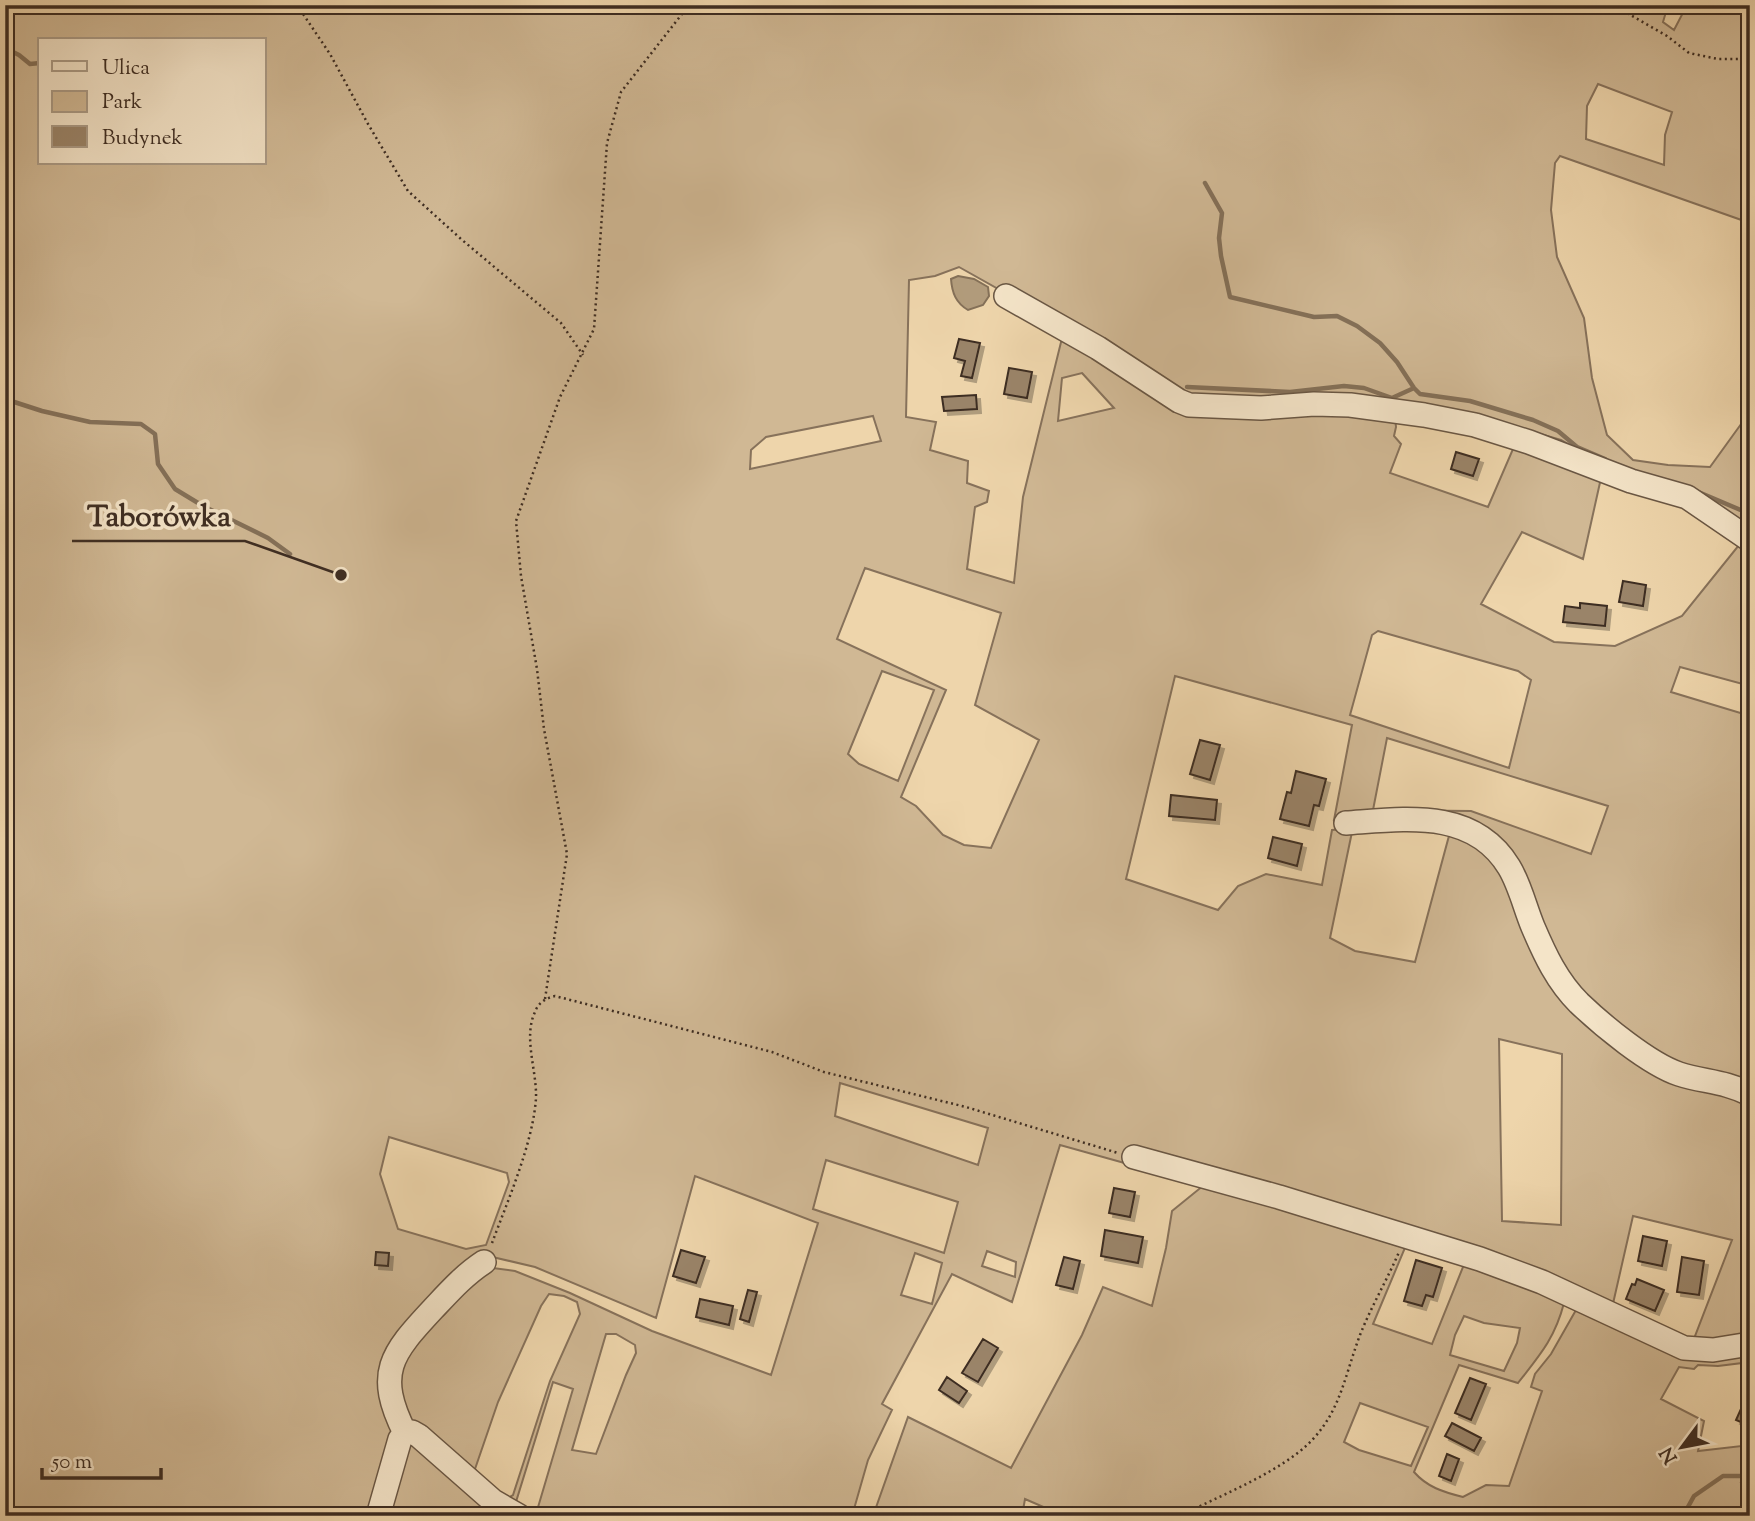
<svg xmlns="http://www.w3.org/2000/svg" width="1755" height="1521" font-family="'Sorts Mill Goudy',serif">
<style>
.green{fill:#d0b894;stroke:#87725b;stroke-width:2;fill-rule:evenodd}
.water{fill:#b29c7c;stroke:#847058;stroke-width:2}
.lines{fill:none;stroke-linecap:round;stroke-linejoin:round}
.stream{stroke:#847058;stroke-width:4.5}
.building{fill:#9a8469;stroke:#3e2d22;stroke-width:2;filter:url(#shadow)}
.minor-casing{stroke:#6a5744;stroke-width:26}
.path{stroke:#3e2d22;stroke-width:2.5;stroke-dasharray:2 3.5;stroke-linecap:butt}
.minor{stroke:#f4e4c8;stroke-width:23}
.leader{fill:none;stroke:#3e2d22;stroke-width:2.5}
.callout-dot{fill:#3e2d22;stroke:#f4e4c8;stroke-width:2.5}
.callout-label{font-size:30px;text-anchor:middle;font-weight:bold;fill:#3e2d22;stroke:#f4e4c8;stroke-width:7;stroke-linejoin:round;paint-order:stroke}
</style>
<defs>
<filter id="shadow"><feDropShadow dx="4" dy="4" stdDeviation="0" flood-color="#0004"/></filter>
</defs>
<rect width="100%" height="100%" fill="#eed5ab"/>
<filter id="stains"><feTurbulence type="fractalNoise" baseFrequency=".00286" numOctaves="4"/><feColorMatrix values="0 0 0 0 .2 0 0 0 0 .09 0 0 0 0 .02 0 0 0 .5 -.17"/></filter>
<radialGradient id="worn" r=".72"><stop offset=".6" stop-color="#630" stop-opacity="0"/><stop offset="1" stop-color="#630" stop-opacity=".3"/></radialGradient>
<path class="green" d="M5,5H1668L1663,22L1674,30L1687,5H1750V223L1560,156L1555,163L1551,210L1557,257L1584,318L1592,378L1607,435L1633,460L1668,465L1710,467L1744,420L1748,359L1744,330L1750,303V487L1745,500L1750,504V532L1694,495L1613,470L1561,440L1485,418L1394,408L1396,427L1394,436L1401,444L1390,473L1488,507L1516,442L1601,478L1583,559L1522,532L1481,604L1554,642L1615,646L1682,616L1739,545L1750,550V686L1680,667L1671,692L1747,715L1750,703V1336L1723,1342L1692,1344L1732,1240L1633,1216L1612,1308L1596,1297L1569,1286L1543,1272L1495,1253L1471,1248L1132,1151L1128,1164L1060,1145L1012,1302L952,1274L882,1404L892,1410L868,1460L852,1516H692C672,1513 651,1510 631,1512C602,1515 564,1521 536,1514L573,1389L553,1382L515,1505L501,1498L478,1480L423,1429L406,1418L395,1396L394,1379L400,1357L408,1343L475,1274L493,1268L515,1271L570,1293L652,1331L771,1375L818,1223L695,1176L656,1318L535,1267L484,1255L473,1260L393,1341L386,1357L384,1388L395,1438L392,1458L382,1483L374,1516H5ZM40,40H264V163H40ZM1598,84L1672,112L1665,135L1664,165L1586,139L1587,106ZM959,267L1185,394L1198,409L1181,407L1063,334L1023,497L1014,583L967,569L975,507L987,502L989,491L967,483L968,461L930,450L936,422L906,417L909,280L935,276ZM1082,373L1114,408L1058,421L1062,378ZM873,416L881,441L750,469L751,450L766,437ZM865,568L1001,613L975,705L1039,740L991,848L964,845L943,835L916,806L901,797L946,690L837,639ZM1378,631L1518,671L1531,680L1509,768L1350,715L1372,635ZM882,671L934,690L898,781L859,764L848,754ZM1175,676L1352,725L1334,820C1379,818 1432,808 1472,826L1463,832L1419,823L1332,830L1322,885L1266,874L1238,886L1218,910L1126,879ZM1387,738L1608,806L1591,854L1471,811L1373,810ZM1408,827L1450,832L1415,962L1355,951L1330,938L1352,832ZM1588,1005L1657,1058L1677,1067L1673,1076L1650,1068L1637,1055L1586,1015ZM1499,1039L1562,1054L1561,1225L1502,1221ZM840,1083L988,1128L978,1165L835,1116ZM389,1137L507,1173L509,1182L486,1245L466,1249L398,1229L380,1174ZM826,1160L958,1202L944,1253L813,1209ZM987,1251L1016,1262L1015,1277L982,1266ZM915,1253L942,1263L932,1304L901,1295ZM549,1294L564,1296L577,1302L580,1314L550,1381L513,1495L508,1498L484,1482L475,1469L498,1402L541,1306ZM606,1334H616L635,1345L636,1353L626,1375L596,1454L572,1450Z
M1204,1185L1407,1243L1373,1324L1432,1344L1465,1262L1564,1303C1555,1338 1540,1355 1518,1383L1459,1365L1414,1472C1427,1487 1443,1492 1463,1497L1486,1485L1509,1486L1542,1391L1531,1387L1535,1374L1551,1354L1576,1310L1640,1335L1750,1351V1362L1718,1366L1698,1365L1694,1369L1679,1367L1661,1399L1704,1421L1698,1451L1750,1445V1468H1747L1741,1482L1750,1484V1516H1064L1025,1499L1022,1516H873L908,1417L1011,1468L1082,1335L1103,1287L1152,1306L1166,1248L1172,1211ZM1464,1316L1484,1323L1520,1328L1517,1343L1504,1371L1450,1355L1455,1335ZM1360,1403L1428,1427L1411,1466L1359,1450L1344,1442Z
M413,1442L501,1516H383L404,1446Z"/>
<path class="water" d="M958,276L974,279L988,287L989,296L983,305L968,310C956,303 952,293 951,279Z"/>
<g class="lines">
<path class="stream" d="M5,48L19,55L30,64L40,63
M1205,183L1222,213L1219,238L1221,256L1230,297L1314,317L1337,316L1357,326L1380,343L1397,362L1414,388L1420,394L1470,401L1533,420L1558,431L1577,447L1605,459
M1187,387L1290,392L1344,386L1364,388L1392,398L1414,388
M5,399L42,411L90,422L141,424L155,434L158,464L175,489L203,506L268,538L290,554
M1696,491L1750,514
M1683,1516L1694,1496L1723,1476H1750"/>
</g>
<path class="building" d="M959,339L980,343L972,378L961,376L965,361L954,358Z
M1009,368L1032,372L1027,398L1004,394Z
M976,395L977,409L944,411L942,397Z
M1456,452L1479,459L1473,476L1451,469Z
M1623,581L1646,585L1643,606L1619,602Z
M1580,603L1607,606L1605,626L1563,622L1565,606L1580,608Z
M1200,740L1220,745L1210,780L1190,774Z
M1296,771L1326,779L1319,806L1314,805L1309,826L1280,819L1287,792L1291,793Z
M1171,795L1217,800L1215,820L1169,816Z
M1273,837L1302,844L1297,866L1268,858Z
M1114,1188L1135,1192L1130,1217L1109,1213Z
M1105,1230L1143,1237L1138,1263L1101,1256Z
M1643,1236L1667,1241L1662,1266L1638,1261Z
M681,1250L705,1257L696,1283L673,1276Z
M376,1252L389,1253L388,1266L375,1265Z
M1064,1257L1080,1261L1073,1289L1056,1285Z
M1682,1257L1704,1261L1699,1295L1677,1292Z
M1416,1260L1442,1268L1433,1297L1426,1295L1422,1306L1404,1301Z
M1637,1279L1664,1290L1655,1311L1626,1299L1632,1284L1635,1285Z
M748,1290L757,1292L749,1322L740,1319Z
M700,1299L733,1306L729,1325L696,1317Z
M983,1339L998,1348L978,1382L962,1373Z
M947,1377L967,1391L959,1403L939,1390Z
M1470,1378L1486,1384L1471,1420L1455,1413Z
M1750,1389V1426L1736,1420Z
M1452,1423L1481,1438L1474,1451L1445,1436Z
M1447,1454L1459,1459L1451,1481L1439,1476Z"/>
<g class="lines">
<defs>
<path id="minor" d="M1006,296L1098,348L1179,401L1189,405L1261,408L1314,404L1350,405L1424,415L1475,425L1529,442L1631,481L1687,497L1750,540
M1346,823C1405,819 1473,808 1509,867C1520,885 1525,908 1533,927C1545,955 1557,981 1579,1003C1602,1025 1649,1064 1679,1074C1704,1082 1724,1081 1750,1094
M1134,1157L1279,1197L1480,1259L1542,1282L1684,1348L1713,1350L1750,1344
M405,1433C375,1373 391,1354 433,1309C449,1292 464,1275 484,1262
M405,1433L412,1432L419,1436L493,1501L519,1516
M378,1516L400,1439L405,1433"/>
</defs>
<use href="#minor" class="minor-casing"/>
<path class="path" d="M297,5L330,54L368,124L408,191L461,239L561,323L583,355
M1613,5L1667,36L1689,53L1718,59H1750
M545,999L567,854L544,729L537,669L521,576L516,521L560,397L594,329L607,143L621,92L689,5
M492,1243C508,1200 533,1143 536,1098C537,1071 523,1037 535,1012C538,1003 546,998 555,996L772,1052L824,1072L966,1107L1118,1153
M1180,1516C1219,1496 1264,1479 1299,1452C1340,1419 1343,1380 1360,1335C1371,1307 1387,1280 1399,1252"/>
<use href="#minor" class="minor"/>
</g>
<path class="leader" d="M341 575L245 541H72"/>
<circle class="callout-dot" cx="341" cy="575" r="7"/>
<g class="callout-label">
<text x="159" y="526">Taborówka</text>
</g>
<rect width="1755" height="1521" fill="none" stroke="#eed5ab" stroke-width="28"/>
<rect x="7" y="7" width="1741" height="1507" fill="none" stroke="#3e2d22" stroke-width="3.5"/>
<rect x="14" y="14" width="1727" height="1493" fill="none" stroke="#3e2d22" stroke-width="2"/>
<rect x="38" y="38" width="228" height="126" fill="#f4e4c8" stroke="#ab9b86" stroke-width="2"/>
<rect x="52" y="61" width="35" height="10" fill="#f4e4c8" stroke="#ab9b86" stroke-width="2"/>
<text x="102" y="74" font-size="21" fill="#3e2d22">Ulica</text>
<rect x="52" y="91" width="35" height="21" fill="#d0b894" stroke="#ab9b86" stroke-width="2"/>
<text x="102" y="108" font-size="21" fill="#3e2d22">Park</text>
<rect x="52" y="126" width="35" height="21" fill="#9a8469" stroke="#ab9b86" stroke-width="2"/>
<text x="102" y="144" font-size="21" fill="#3e2d22">Budynek</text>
<g transform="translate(1682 1447) rotate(238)" stroke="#f4e4c8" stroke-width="5" paint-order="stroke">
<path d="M0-5L12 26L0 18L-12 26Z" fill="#3e2d22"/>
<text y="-10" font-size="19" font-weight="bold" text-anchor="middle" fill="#3e2d22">N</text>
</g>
<path d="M42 1468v10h119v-10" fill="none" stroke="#3e2d22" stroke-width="3.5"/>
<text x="52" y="1468" font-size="21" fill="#3e2d22" stroke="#f4e4c8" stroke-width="5" paint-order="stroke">50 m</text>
<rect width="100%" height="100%" filter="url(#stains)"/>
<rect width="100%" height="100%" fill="url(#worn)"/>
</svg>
